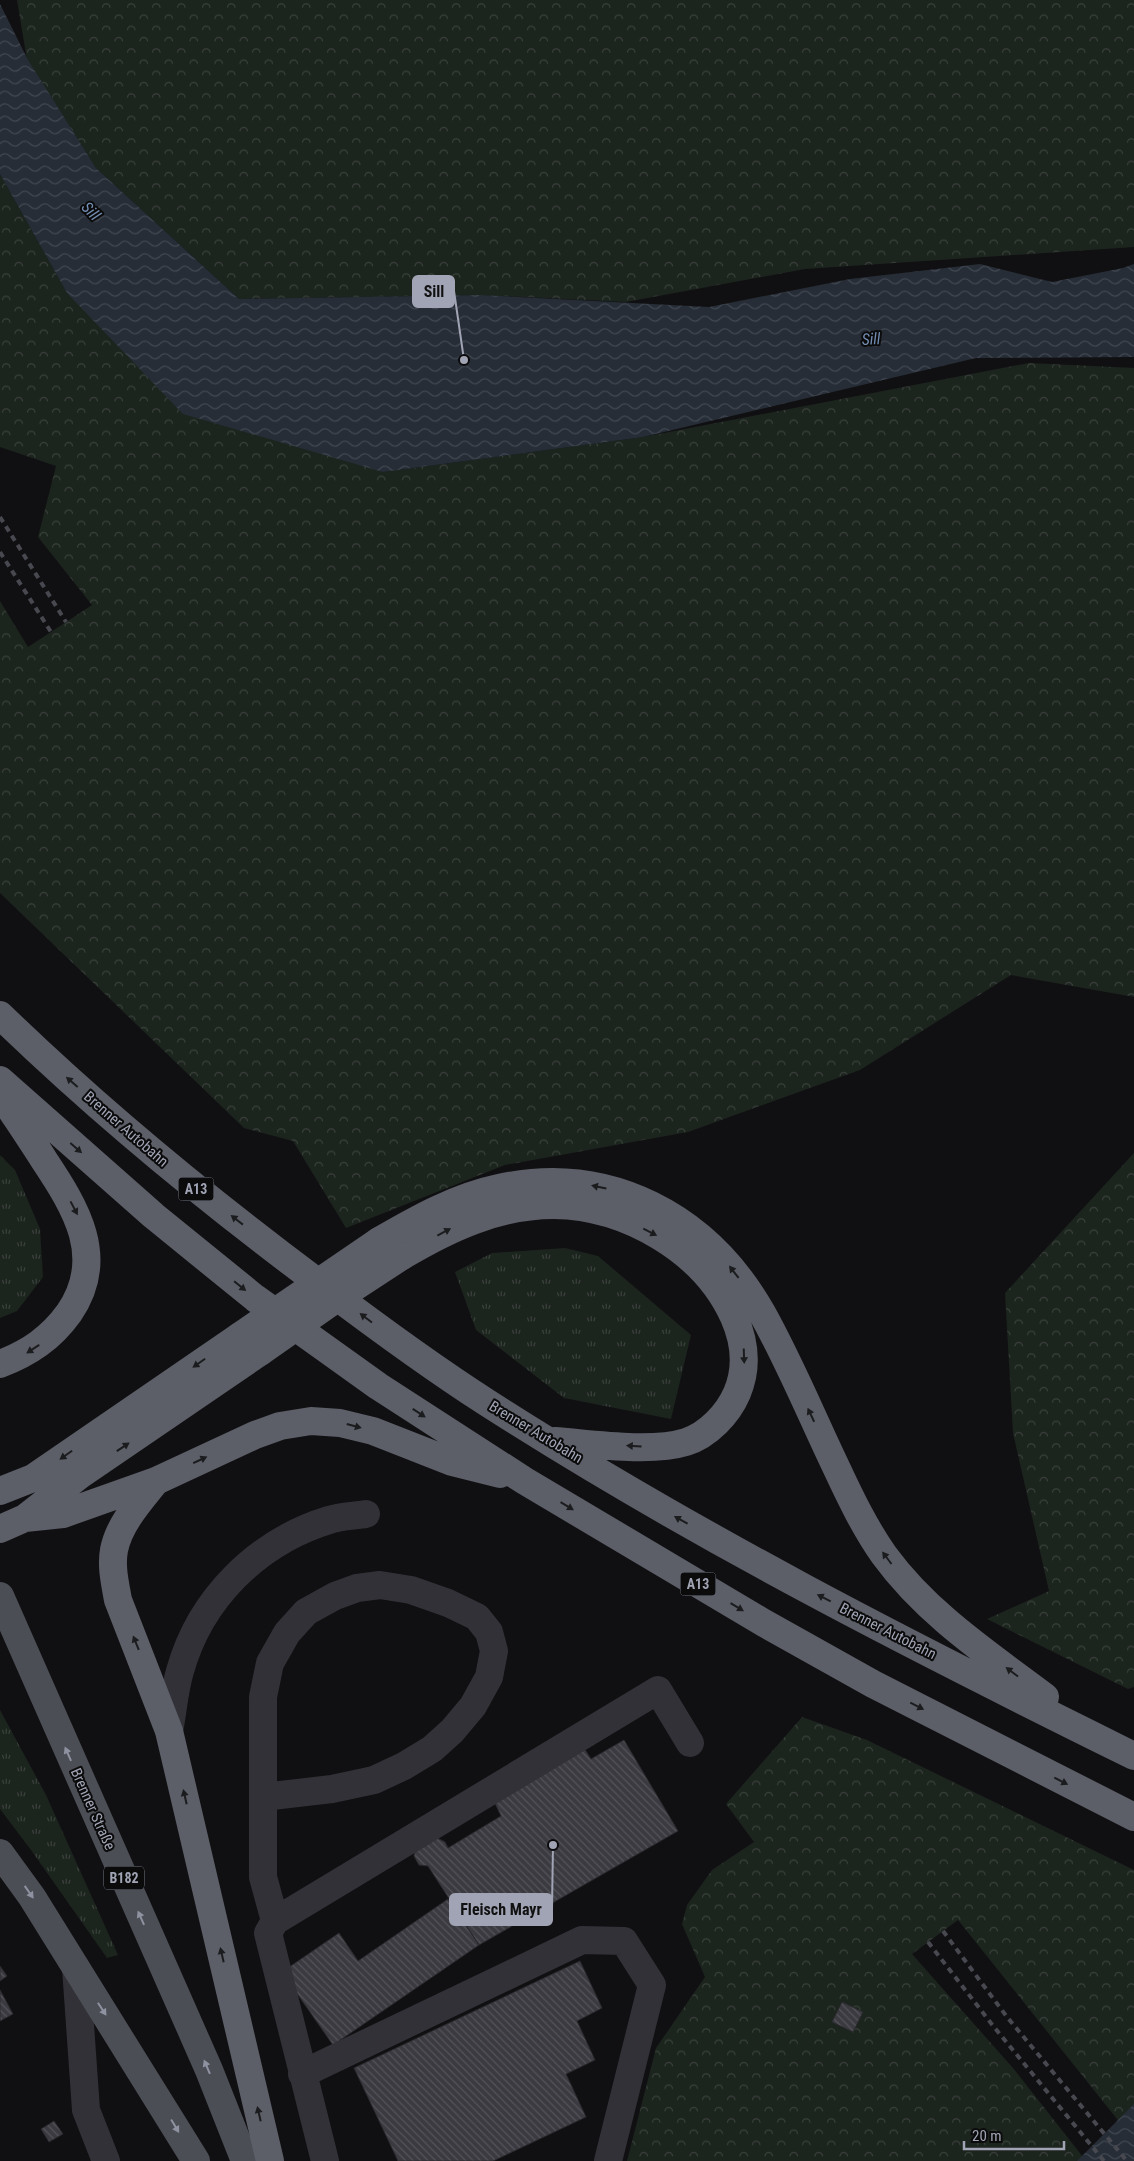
<svg xmlns="http://www.w3.org/2000/svg" width="1134" height="2161" font-family="'Roboto Condensed',sans-serif">
<style>
.grass{fill:url(#grass-tufts)}
.forest{fill:url(#forest-crowns)}
.water{fill:url(#water-waves)}
.building{fill:url(#building-back-hatch);stroke:#2a2a2e}
.lines{fill:none;stroke-linecap:round;stroke-linejoin:round}
.minor{stroke:#313137;stroke-width:28}
.major{stroke:#4c4e56;stroke-width:28}
.highway{stroke:#5c5e68;stroke-width:28}
.rail{stroke:#484950;stroke-width:4;stroke-dasharray:6 5;stroke-linecap:butt}
.highway-bridge{stroke:#5c5e68;stroke-width:28}
.oneway{fill:#1b1c1e}
.oneway2{fill:#8f93a1}
.labels{text-anchor:middle;dominant-baseline:central;stroke-width:4;stroke-linejoin:round;paint-order:stroke}
.shield{fill:#0b0b0c;stroke:#737682;stroke-width:1}
.shield-label{font-size:14px;font-weight:bold;fill:#a0a4b4}
.street-label{font-size:15px;fill:#a0a4b4;stroke:#0b0b0c}
.water-label{font-size:16px;font-style:italic;fill:#738eb2;stroke:#0b0b0c}
.leader{fill:none;stroke:#a0a4b4;stroke-width:2}
.callout-dot{fill:#a0a4b4;stroke:#0b0b0c;stroke-width:2}
.callout{fill:#a0a4b4;stroke:#a0a4b4;stroke-width:2}
.callout-label{font-size:16px;text-anchor:middle;font-weight:bold;fill:#111}
</style>
<defs>
<pattern id="grass-tufts" width="24" height="20" patternUnits="userSpaceOnUse" patternTransform="scale(1.25)"><rect width="24" height="20" fill="#1c241e"/><path d="M3 7l-1-3M5 7V3M7 7l1-3M15 17l-1-3M17 17v-4M19 17l1-3" fill="none" stroke="#3a413c"/></pattern>
<pattern id="forest-crowns" width="20" height="18" patternUnits="userSpaceOnUse" patternTransform="scale(1.25)"><rect width="20" height="18" fill="#1c241e"/><path d="M2 6a3 3 0 1 1 6 0M12 15a3 3 0 1 1 6 0" fill="none" stroke="#3a413c"/></pattern>
<pattern id="water-waves" width="16" height="10" patternUnits="userSpaceOnUse" patternTransform="scale(1.25)"><rect width="16" height="10" fill="#262d36"/><path d="M0 5q4-4 8 0t8 0" fill="none" stroke="#424851"/></pattern>
<pattern id="building-back-hatch" width="6" height="6" patternUnits="userSpaceOnUse" patternTransform="scale(1.25)"><rect width="6" height="6" fill="#3a3a40"/><path d="M-1 5l2 2M0 0l6 6M5-1l2 2" fill="none" stroke="#535459"/></pattern>
</defs>
<rect width="100%" height="100%" fill="#101012"/>
<path class="grass" d="M0,1155L15,1170L40,1229L43,1277L17,1311L0,1318Z
M565,1248L598,1256L691,1335L671,1419L564,1398L476,1330L455,1272L492,1253Z
M0,1710L46,1795L118,1955L107,1958L31,1850L0,1809Z"/>
<path class="forest" d="M17,0H1134V247L805,269L626,302L481,295L239,299L96,168L27,60Z
M0,174L67,293L383,472L643,437L1029,363L1134,368V997L1011,975L860,1070L688,1132L505,1165L346,1228L293,1141L244,1128L0,893V601L28,647L92,605L38,537L56,466L0,447Z
M1134,1153V1687L1128,1689L987,1619L1049,1591L1013,1433L1005,1293Z
M802,1717L867,1740L1134,1870V2111L1121,2124L958,1920L912,1954L1013,2068L1083,2157L1082,2161H627L656,2048L705,1977L682,1924L687,1905L712,1870L754,1842L726,1804Z"/>
<path class="water" d="M0,4L28,60L96,168L239,299L481,295L709,307L850,279L980,264L1052,282L1123,268L1134,264V357L976,358L643,437L383,472L183,414L67,293L0,174Z
M1134,2104V2161H1077Z"/>
<path class="building" d="M624,1740L678,1831L479,1945L428,1866L419,1865L414,1856L415,1850L437,1838L445,1842L448,1848L501,1816L494,1801L582,1745L591,1759Z
M448,1899L479,1945L333,2045L282,1972L339,1933L358,1961Z
M580,1961L602,2008L577,2021L595,2060L566,2074L586,2117L493,2161H398L354,2068Z
M0,1966L7,1976L0,1981Z
M0,1990L13,2014L0,2021Z
M842,2002L863,2012L853,2032L832,2022Z
M54,2121L63,2134L49,2142L41,2129Z"/>
<g class="lines">
<path class="minor" d="M169,1731C173,1712 174,1691 180,1671C200,1599 257,1542 329,1520C340,1516 354,1516 366,1514
M263,1797L332,1789L374,1780L404,1766L432,1749L452,1731L473,1706L489,1677L494,1651L489,1632L477,1617L448,1603L411,1590L380,1585L357,1588L335,1596L306,1612L287,1633L270,1663L263,1697V1877L275,1921
M76,1968L86,2110L106,2161
M302,2074L582,1940L624,1941L652,1985L608,2161
M325,2161L268,1933L275,1921L658,1690L690,1743"/>
<path class="major" d="M0,1596L209,2070L245,2161
M0,1853L32,1897L196,2161"/>
<path class="highway" d="M0,1015C101,1113 211,1203 324,1287C377,1327 430,1366 486,1402C693,1535 913,1647 1134,1756
M0,1080L154,1216L255,1298L378,1386L525,1481L764,1623L873,1684L1134,1817
M0,1093C15,1116 30,1138 44,1160C76,1208 107,1258 69,1313C51,1338 29,1353 0,1364
M379,1241C417,1219 456,1197 499,1188C609,1164 707,1216 762,1313C790,1363 812,1417 837,1469C851,1499 865,1528 884,1555C927,1614 988,1654 1045,1697
M402,1256C449,1228 498,1205 554,1205C626,1206 704,1250 734,1317C745,1342 748,1367 737,1393C728,1414 708,1435 686,1442C651,1453 592,1444 555,1441
M156,1481C140,1501 119,1524 114,1550C111,1567 115,1583 118,1600L169,1731L270,2161
M0,1491L33,1478L240,1336
M25,1518L80,1475L260,1352
M0,1529L25,1518L63,1514L156,1481L255,1435L280,1426L311,1421L340,1423L373,1431L452,1462L500,1474"/>
<path class="rail" d="M0,517L66,622
M0,552L51,632
M943,1931L1007,2017L1127,2161
M928,1942L994,2027L1104,2161"/>
<path class="highway-bridge" d="M240,1336L379,1241
M260,1352L327,1305L402,1256"/>
</g>
<defs><path id="oneway-solid" d="M-6-.8H1V-3.2L6.5 0L1 3.2V.8H-6Z" transform="scale(1.25)"/></defs>
<g class="oneway">
<use href="#oneway-solid" transform="translate(72 1082) rotate(-139)"/>
<use href="#oneway-solid" transform="translate(76 1148) rotate(41)"/>
<use href="#oneway-solid" transform="translate(599 1187) rotate(-168)"/>
<use href="#oneway-solid" transform="translate(74 1208) rotate(62)"/>
<use href="#oneway-solid" transform="translate(237 1220) rotate(-142)"/>
<use href="#oneway-solid" transform="translate(444 1232) rotate(-28)"/>
<use href="#oneway-solid" transform="translate(650 1232) rotate(27)"/>
<use href="#oneway-solid" transform="translate(734 1272) rotate(-128)"/>
<use href="#oneway-solid" transform="translate(240 1286) rotate(39)"/>
<use href="#oneway-solid" transform="translate(366 1318) rotate(-143)"/>
<use href="#oneway-solid" transform="translate(33 1349) rotate(147)"/>
<use href="#oneway-solid" transform="translate(744 1356) rotate(88)"/>
<use href="#oneway-solid" transform="translate(199 1363) rotate(145)"/>
<use href="#oneway-solid" transform="translate(419 1413) rotate(33)"/>
<use href="#oneway-solid" transform="translate(811 1415) rotate(-115)"/>
<use href="#oneway-solid" transform="translate(354 1426) rotate(15)"/>
<use href="#oneway-solid" transform="translate(634 1446) rotate(-177)"/>
<use href="#oneway-solid" transform="translate(123 1447) rotate(-34)"/>
<use href="#oneway-solid" transform="translate(66 1455) rotate(145)"/>
<use href="#oneway-solid" transform="translate(200 1460) rotate(-25)"/>
<use href="#oneway-solid" transform="translate(567 1506) rotate(31)"/>
<use href="#oneway-solid" transform="translate(681 1520) rotate(-151)"/>
<use href="#oneway-solid" transform="translate(887 1558) rotate(-127)"/>
<use href="#oneway-solid" transform="translate(824 1598) rotate(-153)"/>
<use href="#oneway-solid" transform="translate(737 1607) rotate(31)"/>
<use href="#oneway-solid" transform="translate(136 1643) rotate(-112)"/>
<use href="#oneway-solid" transform="translate(1012 1672) rotate(-143)"/>
<use href="#oneway-solid" transform="translate(917 1706) rotate(27)"/>
<use href="#oneway-solid" transform="translate(1061 1781) rotate(27)"/>
<use href="#oneway-solid" transform="translate(185 1797) rotate(-103)"/>
<use href="#oneway-solid" transform="translate(222 1955) rotate(-103)"/>
<use href="#oneway-solid" transform="translate(259 2114) rotate(-103)"/>
</g>
<g class="oneway2">
<use href="#oneway-solid" transform="translate(68 1754) rotate(-114)"/>
<use href="#oneway-solid" transform="translate(29 1892) rotate(55)"/>
<use href="#oneway-solid" transform="translate(141 1918) rotate(-114)"/>
<use href="#oneway-solid" transform="translate(102 2009) rotate(57)"/>
<use href="#oneway-solid" transform="translate(207 2067) rotate(-113)"/>
<use href="#oneway-solid" transform="translate(175 2126) rotate(59)"/>
</g>
<g class="labels">
<g class="shield">
<rect x="178.5" y="1177.5" width="35" height="23" rx="4"/>
<rect x="680.5" y="1572.5" width="35" height="23" rx="4"/>
<rect x="104" y="1866.5" width="40" height="23" rx="4"/>
</g>
<g class="shield-label">
<text x="196" y="1189">A13</text>
<text x="698" y="1584">A13</text>
<text x="124" y="1878">B182</text>
</g>
<g class="street-label">
<text transform="translate(126 1129) rotate(41)">Brenner Autobahn</text>
<text transform="translate(536 1432) rotate(31)">Brenner Autobahn</text>
<text transform="translate(888 1631) rotate(27)">Brenner Autobahn</text>
<text transform="translate(93 1809) rotate(66)">Brenner Straße</text>
</g>
<g class="water-label">
<text transform="translate(91 211) rotate(47)">Sill</text>
<text transform="translate(871 339) rotate(-3)">Sill</text>
</g>
</g>
<path class="leader" d="M464 360L454 291M553 1845L552 1909"/>
<g class="callout-dot">
<circle cx="464" cy="360" r="5"/>
<circle cx="553" cy="1845" r="5"/>
</g>
<g class="callout">
<rect x="413" y="276" width="41" height="31" rx="5"/>
<rect x="450" y="1894" width="102" height="31" rx="5"/>
</g>
<g class="callout-label">
<text x="434" y="297">Sill</text>
<text x="501" y="1915">Fleisch Mayr</text>
</g>
<path d="M964 2141v8h100v-8" fill="none" stroke="#a0a4b4" stroke-width="2.5"/>
<text x="972" y="2141" font-size="15" fill="#a0a4b4" stroke="#0b0b0c" stroke-width="4" paint-order="stroke">20 m</text>
</svg>
